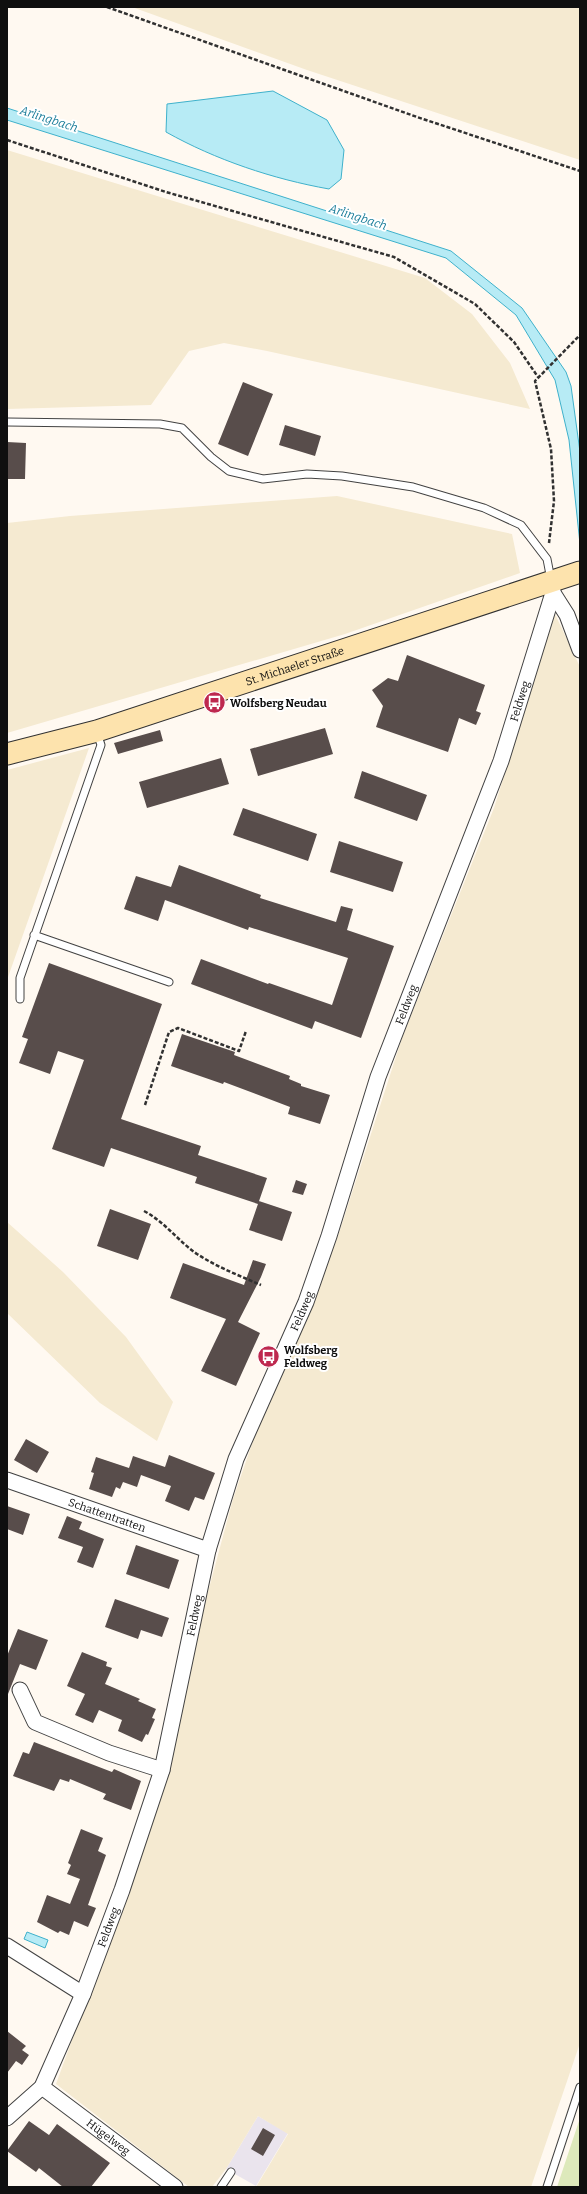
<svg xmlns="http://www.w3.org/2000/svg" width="587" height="2194" font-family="Bitter,serif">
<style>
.industrial{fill:#eae4ed}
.farmland{fill:#f5ead1}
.green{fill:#dde9bb}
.water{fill:#b7ebf5;stroke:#3fb1cb}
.building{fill:#584d4b}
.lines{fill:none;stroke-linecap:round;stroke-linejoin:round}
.service-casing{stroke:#424242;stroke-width:9}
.minor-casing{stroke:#424242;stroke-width:17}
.secondary-casing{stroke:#313131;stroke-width:23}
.path{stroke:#313131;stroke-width:2.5;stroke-dasharray:4 2;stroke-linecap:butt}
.service{stroke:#fff;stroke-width:7}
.minor{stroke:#fff;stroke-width:15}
.secondary{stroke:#fde3ad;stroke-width:21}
.labels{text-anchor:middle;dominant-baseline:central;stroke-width:4;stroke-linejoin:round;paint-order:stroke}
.street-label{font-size:11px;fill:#0f0f0f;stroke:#fff}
.poi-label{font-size:11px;font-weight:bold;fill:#0f0f0f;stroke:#fff;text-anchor:start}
.water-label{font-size:12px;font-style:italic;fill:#197c99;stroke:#fff}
</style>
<rect width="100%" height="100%" fill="#fff9f1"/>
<path class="industrial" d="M258,2116L288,2133L256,2186L226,2169Z"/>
<path class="farmland" d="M132,7H580V160L307,70Z
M7,150L425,278L472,314L510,363L530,409L267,351L224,343L189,351L151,405L7,409Z
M337,496L512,534L520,573L345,634L7,733V523L70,516Z
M555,614L580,667V2043L531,2187H256L288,2134L258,2116L226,2169L212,2187H189L56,2084L167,1779L184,1690L208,1592L233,1499L254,1438L299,1336L339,1233L402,1038L494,808Z
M89,748L7,980V770Z
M7,1222L63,1272L126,1337L173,1402L157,1441L100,1403L7,1313Z"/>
<path class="green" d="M580,2118V2187H557Z"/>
<path class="water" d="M273,91L327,120L344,150L341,179L329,189C273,179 216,160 166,132L167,104Z
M7,108L451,251L522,308L566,372L571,386L580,452V544L569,440L555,380L516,315L446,258L7,120Z
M27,1932L48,1940L45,1948L24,1939Z"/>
<path class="building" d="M243,382L273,394L248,456L218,444Z
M285,425L321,436L315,456L279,445Z
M7,442L26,443L25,479H7Z
M407,655L485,685L476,711L481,713L476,725L459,718L448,752L376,727L383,706L372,690L388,678L398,681Z
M325,728L333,754L258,776L250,749Z
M160,730L163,741L118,754L114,743Z
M221,758L229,784L147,808L139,782Z
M362,771L427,795L417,821L354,798Z
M243,808L317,834L308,861L233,835Z
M339,841L403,862L393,892L330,872Z
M179,865L261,895L260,898L336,922L341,906L353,909L347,930L394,946L361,1038L315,1021L312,1029L191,984L201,959L268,984L269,983L332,1005L348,958L249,927L248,930L165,900L158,921L124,909L136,876L171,887Z
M49,963L162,1004L121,1119L201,1146L198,1155L267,1178L258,1204L195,1183L197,1177L111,1148L104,1167L52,1149L84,1060L58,1051L50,1074L19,1063L28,1039L22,1037Z
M182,1034L235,1052L234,1055L290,1076L289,1079L301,1084V1086L330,1095L320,1124L288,1114L290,1107L224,1082L223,1084L171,1066Z
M296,1180L307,1184L303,1195L292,1192Z
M259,1201L292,1212L282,1241L249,1230Z
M110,1209L151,1224L138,1260L97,1246Z
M253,1260L266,1264L261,1277L238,1322L260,1333L236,1386L201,1371L226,1319L170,1298L183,1263L244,1285Z
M26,1439L49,1452L37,1473L14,1460Z
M169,1455L215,1473L204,1500L195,1497L189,1511L165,1501L171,1486L141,1475L137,1487L123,1482L120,1489L116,1487L112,1497L89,1489L94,1473L91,1472L96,1457L129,1468L133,1456L165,1467Z
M7,1506L30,1514L23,1535L7,1529Z
M67,1516L82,1522L79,1529L104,1539L93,1568L77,1562L83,1547L58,1538Z
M136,1545L179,1560L169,1589L126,1574Z
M115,1599L169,1618L162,1637L141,1630L138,1639L105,1627Z
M18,1629L48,1640L36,1670L20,1664L8,1694L7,1656Z
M82,1652L107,1662L106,1666L112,1668L105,1684L140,1699L138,1701L156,1709L152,1718L155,1719L148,1735L146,1734L142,1742L118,1731L122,1720L99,1710L93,1723L75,1715L85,1694L67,1686Z
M34,1742L112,1772L114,1769L141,1781L131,1810L103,1799L106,1794L70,1779L69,1782L60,1779L54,1791L13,1776L23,1752L29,1754Z
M81,1829L103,1838L98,1851L106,1855L88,1905L96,1908L88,1927L74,1921L69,1935L60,1931L58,1933L37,1922L47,1895L70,1904L80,1879L67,1874L71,1865L68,1863Z
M7,2031L26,2046L22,2050L29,2055L22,2065L16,2061L7,2073Z
M29,2121L49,2135L57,2124L110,2163L91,2187H63L39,2168L36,2172L7,2151Z
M263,2128L275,2135L263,2156L251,2149Z"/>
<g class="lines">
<defs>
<path id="service" d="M7,422L160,424L182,428L211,457L229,471L263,479L307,474L342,476L413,487L484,508L521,525L547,559L551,580
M34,935L169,982
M20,999V978L101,745L97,733
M221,2187L231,2172
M547,2187L580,2087"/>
<g id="minor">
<path d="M553,593L567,615L580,650"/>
<path id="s1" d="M7,1480L208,1550"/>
<path d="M20,1690L35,1722L109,1753L162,1770"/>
<path d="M7,1946L83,1994"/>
<path id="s2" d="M42,2087L175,2187"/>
<path id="s3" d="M7,2118L42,2087L83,1994L122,1890L162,1770L208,1550L236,1459L306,1302L329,1236L378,1077L501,761L553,593L552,583"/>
</g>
<g id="secondary">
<path id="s4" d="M7,754L97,731L580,572"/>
</g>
</defs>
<use href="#service" class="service-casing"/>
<use href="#minor" class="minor-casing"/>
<use href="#secondary" class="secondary-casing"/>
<path class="path" d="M107,7L417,117L580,171
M7,140L166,192L394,257L475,304L514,342L538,377
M549,543L554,501L551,449L535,381L580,335
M145,1105L169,1032L178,1028L239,1051L246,1031
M144,1211C165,1222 178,1241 197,1254C217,1267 240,1276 261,1285"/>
<use href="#service" class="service"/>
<use href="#minor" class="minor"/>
<use href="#secondary" class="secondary"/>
</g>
<defs>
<symbol id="bus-disc" viewBox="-11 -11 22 22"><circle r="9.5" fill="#be284f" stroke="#fff"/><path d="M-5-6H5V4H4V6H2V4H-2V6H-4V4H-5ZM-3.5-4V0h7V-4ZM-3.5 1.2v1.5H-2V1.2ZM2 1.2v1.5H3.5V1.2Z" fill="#fff"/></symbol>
</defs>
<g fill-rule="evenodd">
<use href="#bus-disc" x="202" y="690" width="25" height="25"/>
<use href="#bus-disc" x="256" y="1344" width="25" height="25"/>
</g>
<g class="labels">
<g class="street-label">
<text stroke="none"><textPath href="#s4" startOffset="301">St. Michaeler Straße</textPath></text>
<text stroke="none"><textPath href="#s3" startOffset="1516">Feldweg</textPath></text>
<text stroke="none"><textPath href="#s3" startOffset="1192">Feldweg</textPath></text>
<text stroke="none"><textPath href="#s3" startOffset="868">Feldweg</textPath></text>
<text stroke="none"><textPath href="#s1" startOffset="106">Schattentratten</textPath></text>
<text stroke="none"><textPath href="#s3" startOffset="544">Feldweg</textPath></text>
<text stroke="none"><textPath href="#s3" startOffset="220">Feldweg</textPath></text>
<text stroke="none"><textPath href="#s2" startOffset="83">Hügelweg</textPath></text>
</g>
<g class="poi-label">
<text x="230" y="703">Wolfsberg Neudau</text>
<text x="284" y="1350">Wolfsberg<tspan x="284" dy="13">Feldweg</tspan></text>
</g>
<g class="water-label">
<text transform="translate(49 119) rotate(18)">Arlingbach</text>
<text transform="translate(358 217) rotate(18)">Arlingbach</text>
</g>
</g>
<rect width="587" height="2194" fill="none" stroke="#0f0f0f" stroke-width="16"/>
</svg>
